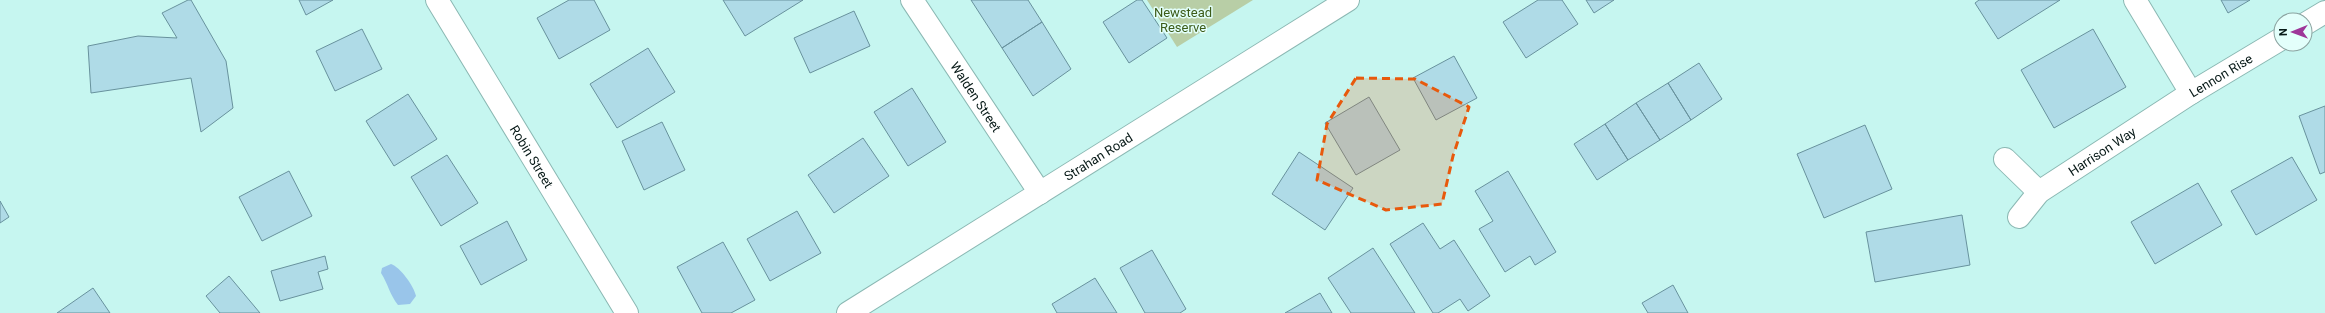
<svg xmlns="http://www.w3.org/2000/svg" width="2325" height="313" font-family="Roboto,sans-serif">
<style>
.green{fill:#b8cea6}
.water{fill:#99c5ea}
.building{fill:#afdbe7;stroke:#68929d}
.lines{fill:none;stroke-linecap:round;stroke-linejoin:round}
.street-casing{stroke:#8bb8b3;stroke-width:24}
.street{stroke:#fff;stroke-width:22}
.marked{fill:#e8590c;fill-opacity:0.2;stroke:#e8590c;stroke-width:3;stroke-dasharray:8 5;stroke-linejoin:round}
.labels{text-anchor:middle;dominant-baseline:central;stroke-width:3;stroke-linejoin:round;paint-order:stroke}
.park-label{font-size:13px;fill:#3c5b18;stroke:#e3fffb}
.street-label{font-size:13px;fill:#081a18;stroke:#e3fffb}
</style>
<rect width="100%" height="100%" fill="#c6f6f0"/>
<path class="green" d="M1147,0H1253L1177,47Z"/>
<path class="water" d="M391,264C400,267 414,286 416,296L410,304L398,305C390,295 388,284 381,273L382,268Z"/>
<path class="building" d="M188,0H191L226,61L233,108L201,132L191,78L91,93L88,46L138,36L177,38L162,13Z
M299,0H333L306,15Z
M569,0H594L610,30L559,59L537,18Z
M723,0H803L745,36Z
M971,0H1028L1042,22L1002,48Z
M1137,0H1142L1167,38L1129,63L1103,22Z
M1538,0H1562L1578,24L1526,58L1503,22Z
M1586,0H1614L1594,13Z
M1979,0H2060L1998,39L1975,3Z
M2221,0H2250L2228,13Z
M854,11L870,46L810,73L794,38Z
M1042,22L1071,69L1033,96L1002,48Z
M362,29L382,69L335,91L316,51Z
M2093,29L2126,87L2054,128L2021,70Z
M648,48L675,92L617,128L590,84Z
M1454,56L1477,98L1436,120L1413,78Z
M1699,63L1722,99L1691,120L1668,83Z
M1668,83L1691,120L1660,140L1636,103Z
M912,88L946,142L908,166L874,112Z
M408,94L437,139L394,166L366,121Z
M1369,97L1400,150L1356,175L1325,123Z
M1636,103L1660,140L1628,160L1605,124Z
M2325,106V172L2320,174L2299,116Z
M662,122L685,170L644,190L622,141Z
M1605,124L1628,160L1597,180L1574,144Z
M1865,125L1892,189L1824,218L1797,154Z
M863,138L889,176L834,213L808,175Z
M1299,152L1353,188L1325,230L1272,194Z
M447,155L478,203L441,226L411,177Z
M2292,157L2317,200L2256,235L2231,191Z
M289,171L312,216L262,241L239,197Z
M1508,171L1556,252L1535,265L1530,256L1505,272L1479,229L1493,221L1475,191Z
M2198,183L2222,225L2155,264L2131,222Z
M0,201L9,217L0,223Z
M797,211L821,253L770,281L747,239Z
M1962,215L1970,265L1875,282L1866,232Z
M507,221L527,260L481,285L460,246Z
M1423,223L1440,249L1454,240L1490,296L1468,311L1460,299L1438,313H1433L1390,244Z
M723,242L755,300L731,313H702L677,267Z
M1373,248L1415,313H1351L1328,278Z
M1152,250L1186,309L1180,313H1145L1120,268Z
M325,256L328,269L318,272L323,289L280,301L271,271Z
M229,276L260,313H220L206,296Z
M1095,278L1117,313H1057L1052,304Z
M1673,285L1688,313H1648L1642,303Z
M93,288L110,313H57Z
M1320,293L1332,313H1285Z"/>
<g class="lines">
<defs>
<g id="street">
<path id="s1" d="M437,0L627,313"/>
<path id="s2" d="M912,0L1040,193"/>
<path d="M2135,0L2191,93"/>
<path d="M2305,24L2325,12"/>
<path d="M2005,159L2039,192"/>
<path id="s3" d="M2019,217L2039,192L2191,93L2281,39"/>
<path id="s4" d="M848,313L1348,0"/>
</g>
</defs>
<use href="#street" class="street-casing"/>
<use href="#street" class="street"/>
</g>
<path class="marked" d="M1356,78L1415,79L1469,107L1453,156L1442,204L1386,210L1317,180L1327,124Z"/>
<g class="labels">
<g class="park-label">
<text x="1183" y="12">Newstead<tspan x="1183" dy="15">Reserve</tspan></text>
</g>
<g class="street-label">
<text stroke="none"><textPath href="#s3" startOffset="248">Lennon Rise</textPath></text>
<text stroke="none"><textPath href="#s2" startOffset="116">Walden Street</textPath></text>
<text stroke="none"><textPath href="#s3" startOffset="107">Harrison Way</textPath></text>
<text stroke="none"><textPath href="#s1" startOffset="183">Robin Street</textPath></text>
<text stroke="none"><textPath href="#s4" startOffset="295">Strahan Road</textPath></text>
</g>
</g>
<g transform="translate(2293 32) rotate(269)"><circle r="19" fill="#e3fffb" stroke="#8ba3a0"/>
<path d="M0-3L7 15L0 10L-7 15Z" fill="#9e3699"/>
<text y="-6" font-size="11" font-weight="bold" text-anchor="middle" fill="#081a18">N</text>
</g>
</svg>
